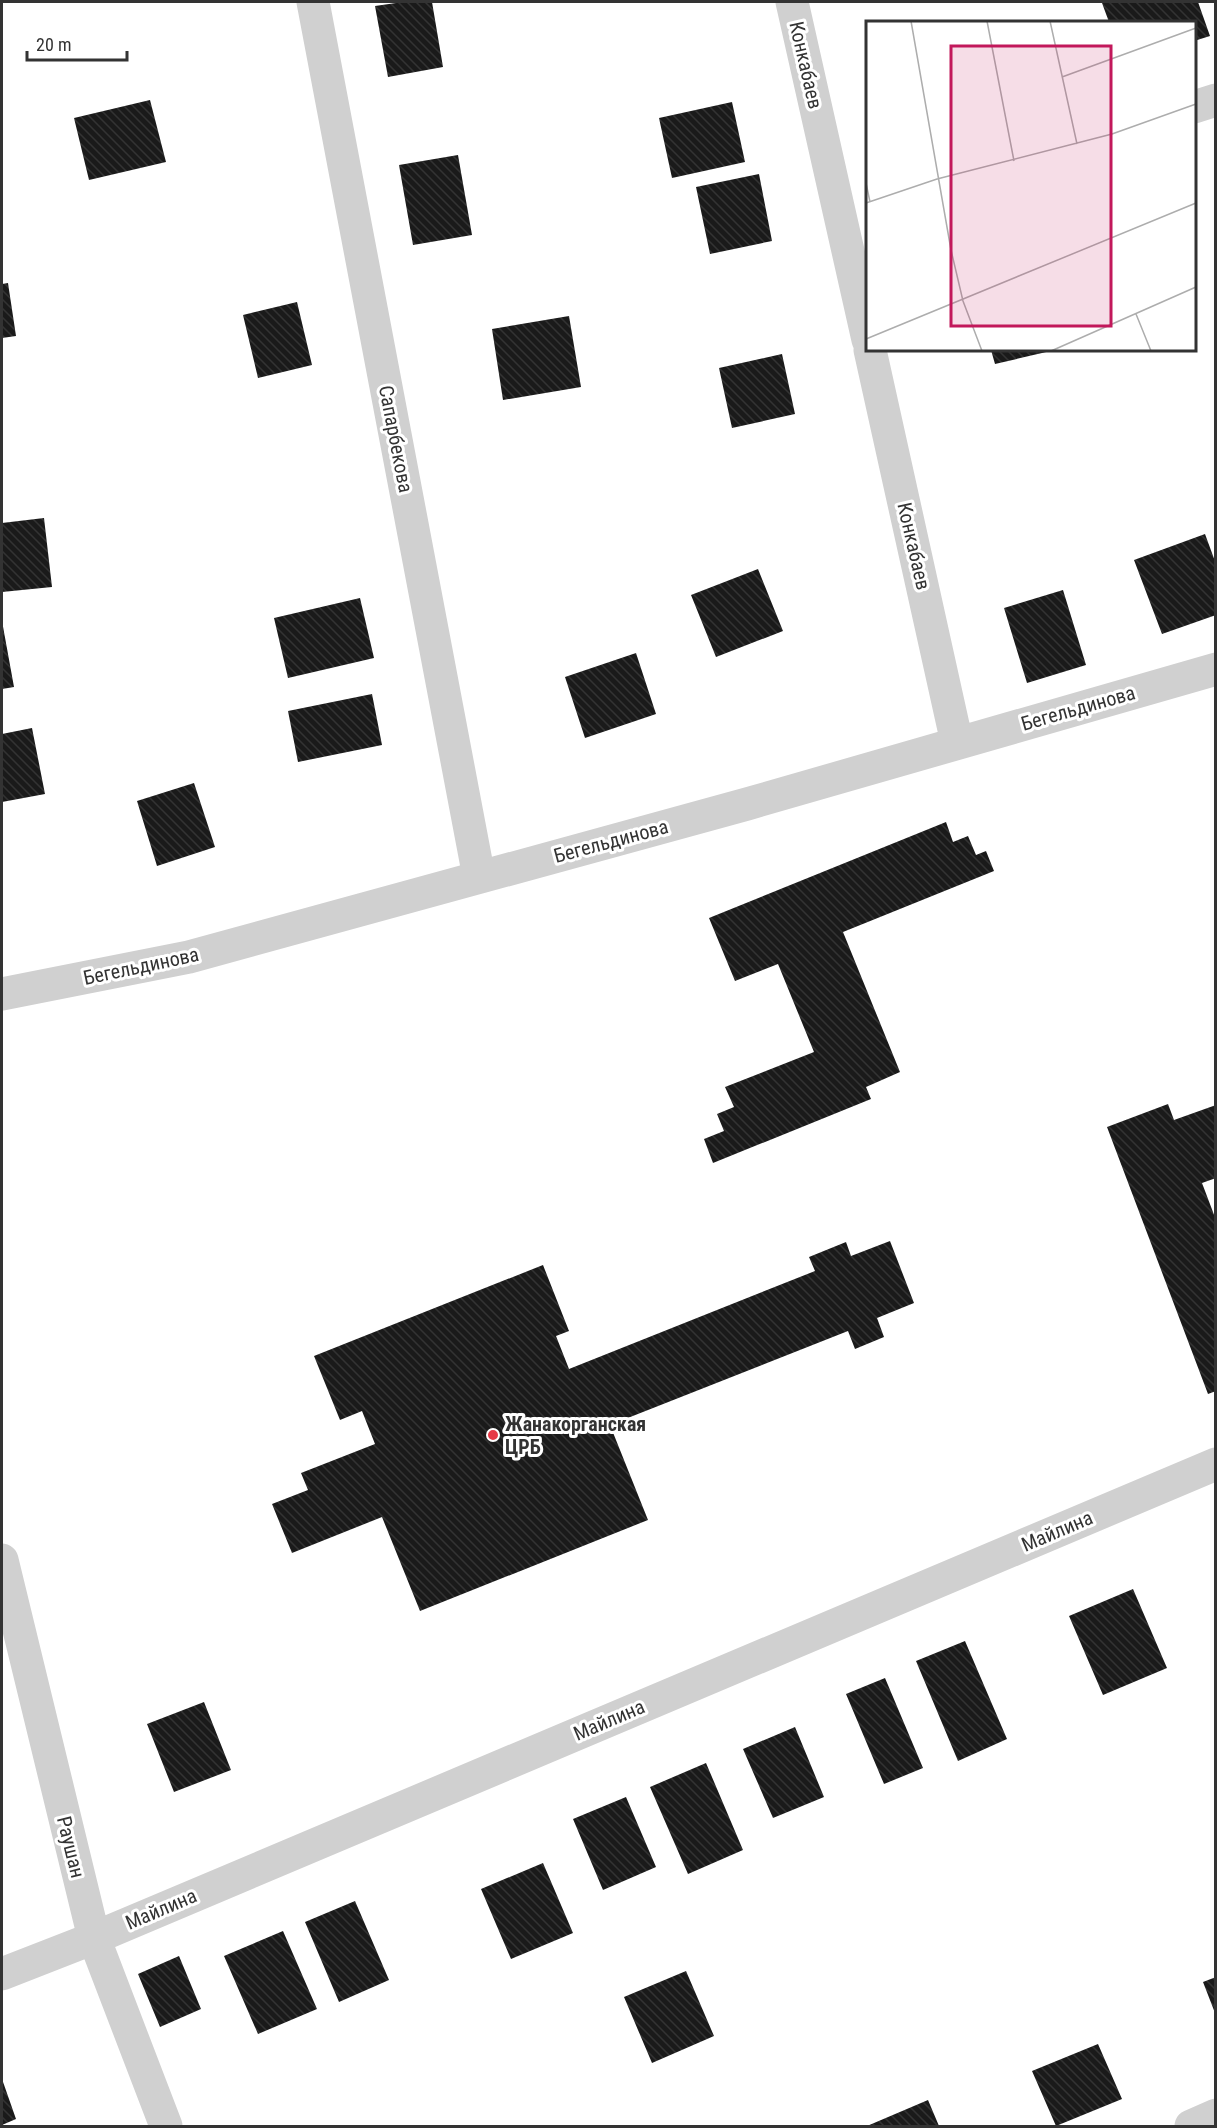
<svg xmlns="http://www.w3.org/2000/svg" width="1217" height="2128" font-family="'Roboto Condensed',sans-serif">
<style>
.building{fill:url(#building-back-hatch)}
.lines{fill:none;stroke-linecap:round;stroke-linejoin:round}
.street{stroke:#d0d0d0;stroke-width:33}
.poi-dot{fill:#e63946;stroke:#fff;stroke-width:2}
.labels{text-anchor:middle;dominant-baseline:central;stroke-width:6;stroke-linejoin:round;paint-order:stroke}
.street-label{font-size:20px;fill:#333;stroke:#fff}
.poi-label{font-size:20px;font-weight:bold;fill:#333;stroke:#fff;text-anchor:start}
.inset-road{fill:none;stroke:#adadad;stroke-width:1.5}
.view{fill:#c2185b;fill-opacity:0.15;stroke:#c2185b;stroke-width:3}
.inset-edge{fill:none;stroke:#333;stroke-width:3}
</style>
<defs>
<pattern id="building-back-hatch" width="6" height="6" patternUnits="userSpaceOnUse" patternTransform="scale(1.5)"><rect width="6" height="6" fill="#1a1a1a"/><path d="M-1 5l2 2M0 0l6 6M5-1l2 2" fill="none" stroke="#333"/></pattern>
</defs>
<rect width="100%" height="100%" fill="#fff"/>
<path class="building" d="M403,2H432L443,67L388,77L375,6Z
M1107,2H1198L1210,36L1194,41V22H1109L1102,3Z
M150,100L166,162L89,180L74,118Z
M732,102L745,162L672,178L659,118Z
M458,155L472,235L413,245L399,165Z
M759,174L772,241L710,254L696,187Z
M8,283L16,336L2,338V284Z
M297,302L312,365L258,378L243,315Z
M569,316L581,387L503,400L492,329Z
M991,350H1055L995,364Z
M782,354L795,414L732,428L719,368Z
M44,518L52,587L2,592V523Z
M1205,534L1216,564V615L1162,634L1134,560Z
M758,569L783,631L716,657L691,595Z
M1063,590L1086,665L1027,683L1004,608Z
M360,598L374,658L288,678L274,618Z
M2,621L14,687L2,689Z
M636,653L656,714L585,738L565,677Z
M372,694L382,745L298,762L288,711Z
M32,728L45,794L2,802V734Z
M194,783L215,847L157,866L137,801Z
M946,822L953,842L968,836L976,855L986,851L994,871L843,932L900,1072L866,1087L871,1099L713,1163L704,1139L724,1131L717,1114L734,1107L725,1087L814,1052L778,964L735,981L709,918Z
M1168,1104L1174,1120L1216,1105V1178L1202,1183L1216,1220V1391L1208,1394L1107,1127Z
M890,1241L914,1303L877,1318L884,1337L855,1349L848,1331L610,1425L648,1520L420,1611L382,1517L292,1553L272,1504L308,1490L301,1473L375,1444L362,1411L340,1420L314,1356L543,1265L569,1331L556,1336L569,1369L815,1271L809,1257L846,1242L851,1256Z
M1133,1589L1167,1668L1103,1695L1069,1616Z
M965,1641L1007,1739L958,1761L916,1661Z
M885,1678L923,1768L884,1784L846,1694Z
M204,1702L231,1770L174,1792L147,1724Z
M795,1727L824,1797L773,1818L743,1749Z
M706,1763L743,1850L688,1874L650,1787Z
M626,1797L656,1867L603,1890L573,1819Z
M543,1863L573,1933L511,1959L481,1889Z
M355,1901L389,1980L339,2002L305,1922Z
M283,1931L317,2009L258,2034L224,1956Z
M179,1956L201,2009L160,2027L138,1974Z
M686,1971L714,2036L652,2063L624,1997Z
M1216,1977V2013H1215L1203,1982Z
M1098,2044L1122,2099L1056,2126L1032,2071Z
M2,2079L16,2119L2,2125Z
M928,2100L939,2126H867Z"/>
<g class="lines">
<path class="street" d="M313,2L479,877
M792,2L868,340
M1194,107L1216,100
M870,350L957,743
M2,994L189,957L747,804L1216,669
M2,1560L94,1938L166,2126
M2,1974L94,1938L1216,1464
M1191,2126L1216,2115"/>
</g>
<circle class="poi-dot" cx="493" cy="1435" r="6"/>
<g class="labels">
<g class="street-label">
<text transform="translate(806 65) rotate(77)">Конкабаев</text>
<text transform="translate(396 439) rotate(79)">Сапарбекова</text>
<text transform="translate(914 546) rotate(77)">Конкабаев</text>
<text transform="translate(1078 708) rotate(-16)">Бегельдинова</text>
<text transform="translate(611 841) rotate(-15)">Бегельдинова</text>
<text transform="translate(141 966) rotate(-12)">Бегельдинова</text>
<text transform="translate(1057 1531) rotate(-23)">Майлина</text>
<text transform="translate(609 1720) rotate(-23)">Майлина</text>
<text transform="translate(71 1847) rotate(76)">Раушан</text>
<text transform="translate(161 1909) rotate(-23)">Майлина</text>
</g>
<g class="poi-label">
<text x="505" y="1424">Жанакорганская<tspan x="505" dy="23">ЦРБ</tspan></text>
</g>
</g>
<g transform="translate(866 21)">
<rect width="330" height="330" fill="#fff"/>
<path class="inset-road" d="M45,0L85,229L97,280L116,330M121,0L148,140M184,0L211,123M196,56L330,7M0,162L4,181M0,182L71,158L246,113L330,83M270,293L285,330M0,318L330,182M185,330L330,266"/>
<path class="view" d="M85,25H245V305H85Z"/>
<rect width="330" height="330" class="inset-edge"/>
</g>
<rect width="1217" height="2128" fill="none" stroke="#333333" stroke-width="6"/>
<path d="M27 51v9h100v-9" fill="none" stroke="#333333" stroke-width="3"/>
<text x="36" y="51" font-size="18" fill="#333333" stroke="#ffffff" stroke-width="4.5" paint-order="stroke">20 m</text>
</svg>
